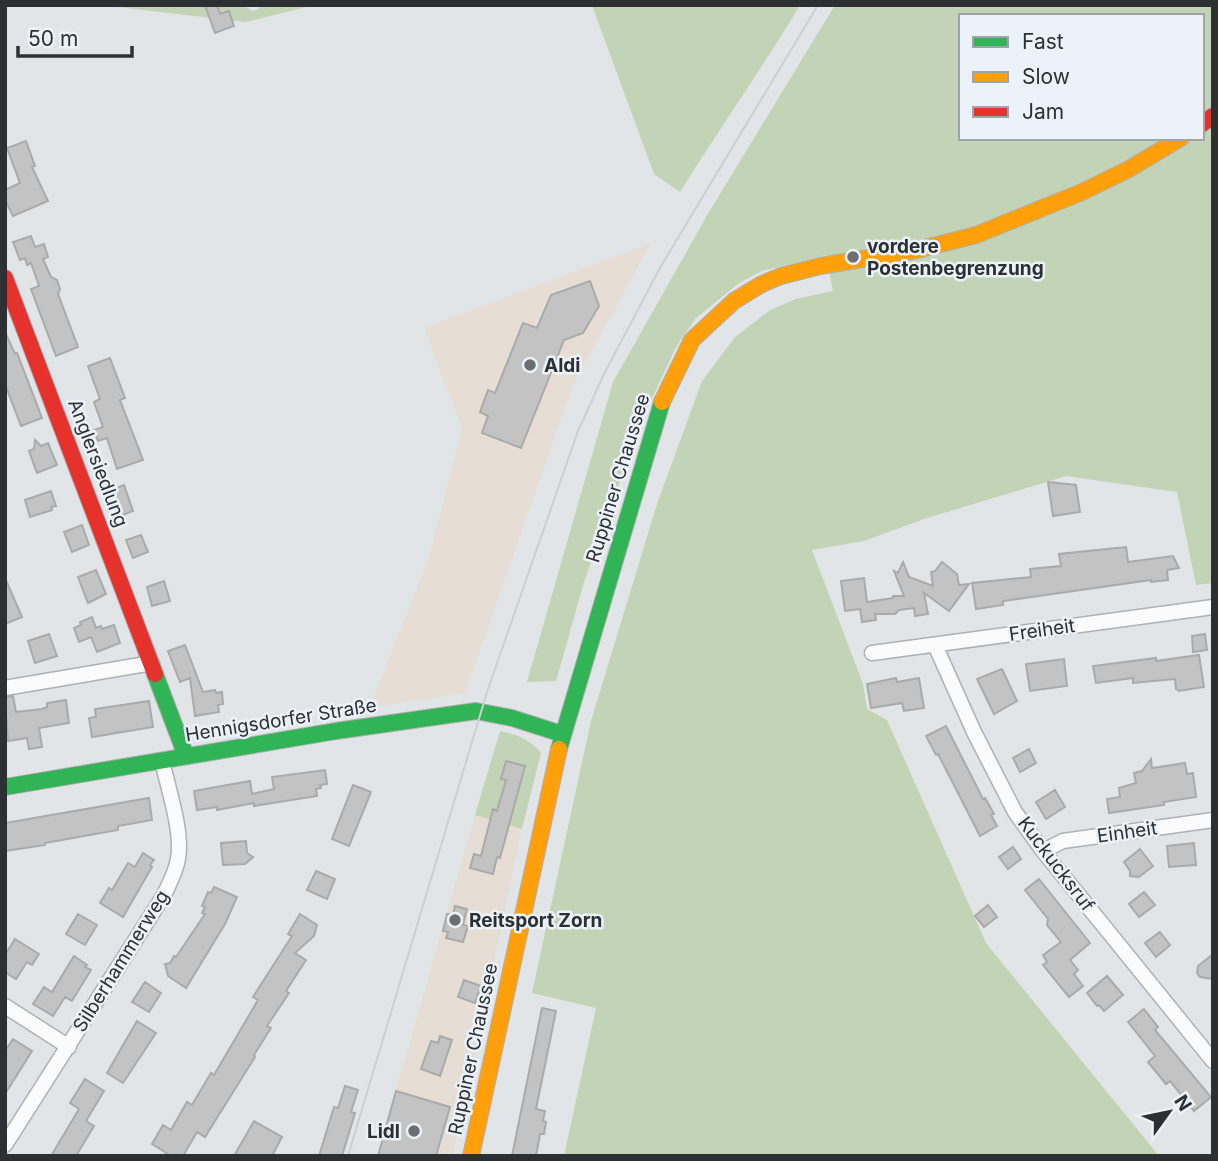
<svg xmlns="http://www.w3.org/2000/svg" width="1218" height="1161" font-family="Inter,sans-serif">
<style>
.commercial{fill:#e6ddd5}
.green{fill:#c3d3b6;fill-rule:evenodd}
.building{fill:#c3c3c3;stroke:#aaa;stroke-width:2}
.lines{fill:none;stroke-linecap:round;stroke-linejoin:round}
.street-casing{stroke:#aeb0b3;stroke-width:17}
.fast-casing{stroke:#aeb0b3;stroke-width:18}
.slow-casing{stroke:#aeb0b3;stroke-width:18}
.jam-casing{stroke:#aeb0b3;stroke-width:18}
.street{stroke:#fbfbfc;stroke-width:14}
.fast{stroke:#30b455;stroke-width:16}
.slow{stroke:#ff9f0a;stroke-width:16}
.jam{stroke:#e5322d;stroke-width:16}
.tram{stroke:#cdcecf;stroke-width:2}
.poi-dot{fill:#6c6f72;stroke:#ecf2fa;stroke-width:2.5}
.labels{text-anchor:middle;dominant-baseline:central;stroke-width:5;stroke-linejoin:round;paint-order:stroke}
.poi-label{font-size:19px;font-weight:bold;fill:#2d3033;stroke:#ecf2fa;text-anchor:start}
.street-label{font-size:19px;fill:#2d3033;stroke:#ecf2fa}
</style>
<rect width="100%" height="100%" fill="#e2e5e8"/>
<path class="commercial" d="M651,243L573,385L465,693L369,708L428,560L462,429L424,328Z
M475,815L522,829L453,1156H377Z"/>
<path class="green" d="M101,5H242L253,11L259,9L258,5H314L246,22Z
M592,5H800C762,69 719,129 680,192L654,174Z
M835,5H1213V583L1196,585L1177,492L1066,476L924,519L864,541L812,550L863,684L867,709L887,720L986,943L1159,1156H564L596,1008L532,993L591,721L657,504L702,381L735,337L770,310L796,299L833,291L826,255L762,271L739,283L695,319L675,349L642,420L584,582L556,681L527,682L613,382L709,212ZM961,16H1202V138H961Z
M500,731C516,734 531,740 541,753L522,829L475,815Z"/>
<path class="building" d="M205,5H217L220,14L229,11L234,26L215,33Z
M26,141L35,166L32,167L48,201L13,216L5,200V190L20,183L7,148Z
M31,236L35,247L44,244L48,257L43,259L51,277L57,280L60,289L58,294L78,347L56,356L31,289L39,286L31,263L27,265L25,258L20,260L13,242Z
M590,281L599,306L583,333L564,340L521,448L482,433L488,416L480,412L488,390L495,393L523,323L537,328L551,295Z
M5,332L15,354L17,353L42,418L21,426L5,384Z
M110,358L125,398L120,400L143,460L117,469L107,438L98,441L94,430L103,427L94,402L100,399L88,366Z
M35,440L41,446L48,443L57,465L37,473L29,451L34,449Z
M1048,482L1076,485L1080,512L1053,516Z
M124,485L133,511L118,517L109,491Z
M51,491L56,506L51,507L52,510L30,517L25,500Z
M82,525L89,545L72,552L64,532Z
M141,535L148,552L133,558L126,540Z
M1126,547L1128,562L1173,556L1179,568L1167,570L1168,580L1151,582V580L1003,601V605L976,609L972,583L1031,577L1030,569L1061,566L1059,554Z
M903,562L909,577L933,586L931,572L935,571L942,562L957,574L959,585L969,584L949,611L924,593L928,614L915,616L914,608L899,610L895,614H875L876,620L862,622L860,609L845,611L841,581L864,578L867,602L893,598V596H904L894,571L898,573Z
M96,570L106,594L88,603L78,577Z
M5,578L22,617L5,624Z
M164,581L170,601L152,606L147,587Z
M92,617L96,628L101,626L102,629L114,625L120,643L97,652L91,637L79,642L74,628L81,625L80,622Z
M49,634L57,656L35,663L28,641Z
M1205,634L1207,650L1193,652L1192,636Z
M185,645L203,692L215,690L216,693L222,692L223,704L218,705L219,712L195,716L190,678L180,682L168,651Z
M1199,655L1204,687L1179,691L1176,689L1175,679L1133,683V678L1096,683L1093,666L1156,658V661Z
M1064,659L1067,686L1030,691L1026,664Z
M1002,669L1017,701L994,714L977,679Z
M896,678L897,682L919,678L924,708L904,711L902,703L871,708L867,684Z
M13,696L16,712L42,709L47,707V703L66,700L69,723L39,728L42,747L29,749L27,738L8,741L5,697Z
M149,701L153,727L92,737L89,718L96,717L95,709Z
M946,726L983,799L985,798L994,814L991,815L997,826L980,836L938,754L936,755L926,736Z
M1029,749L1036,763L1020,772L1013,758Z
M1151,759L1152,768L1185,763L1187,774L1193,773L1196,797L1164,802V805L1109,813L1107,799L1120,797L1119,788L1136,783L1134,773L1142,771Z
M506,761L525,766L500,858L497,857L493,874L470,868L474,854L481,856L493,809L497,811L506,780L501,779Z
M325,770L327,784L320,785L321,788L316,789L317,796L254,806V803L217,810V807L197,810L194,791L250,781L252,794L274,789L272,777Z
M353,785L371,792L349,846L332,839Z
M1055,790L1065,807L1046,819L1036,802Z
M149,798L152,820L118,826V830L45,843V845L5,851V823Z
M246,841L247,853L253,857L245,864L223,865L221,843Z
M1194,843L1196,865L1169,867L1167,846Z
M1013,847L1021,859L1008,869L999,857Z
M1140,849L1153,866L1139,877L1130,876V871L1124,862Z
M143,853L154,860L150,865L152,867L123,917L100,903L109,888L112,890L128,863L135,867Z
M316,871L335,879L327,899L307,890Z
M1039,879L1090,943L1070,960L1078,970L1074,974L1083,986L1069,997L1043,965L1047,962L1043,955L1061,942L1047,925L1048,919L1025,890Z
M214,887L237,897L225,924L186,988L168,976L165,964L170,963L174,956L176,957L205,914L202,913L205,907L202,906L208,892L211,893Z
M1144,892L1155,905L1139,917L1129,904Z
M988,905L997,917L984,927L975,916Z
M455,906L467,909L463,925L468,926L463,942L446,938L448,932L443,931L447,914L453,915Z
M78,914L97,925L85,945L66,934Z
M300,914L317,925L314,936L295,953L306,960L286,991L289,993L267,1026L271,1028L254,1055L255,1057L205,1137L197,1132L183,1156H171L152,1144L163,1125L171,1130L187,1102L192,1105L211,1073L214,1075L258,1000L253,997L292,936L288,934Z
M1160,932L1170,945L1156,957L1145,943Z
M15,939L39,954L32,965L27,962L16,979L5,972V955Z
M1213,954V979L1200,977L1197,973L1198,966Z
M74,956L87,965L85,967L91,970L72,1001L65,997L53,1016L33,1004L44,987L52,992Z
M1107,976L1123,995L1104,1011L1099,1005L1097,1006L1087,993Z
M464,980L481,986L475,1003L458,997Z
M145,982L161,993L149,1012L132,1002Z
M542,1008L556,1011L536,1109L545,1111L543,1121L546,1122L544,1134H540L536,1156H512Z
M1144,1009L1158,1027L1155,1030L1211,1097L1194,1111L1170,1081L1166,1084L1148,1062L1155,1056L1128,1022Z
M137,1021L156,1033L123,1083L107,1073Z
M440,1036L452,1040L440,1076L421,1069L431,1041L438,1043Z
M13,1039L32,1051L5,1094V1051Z
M85,1079L104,1091L86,1121L94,1126L76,1156H51L79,1109L70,1103Z
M345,1086L358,1090L351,1112L355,1113L342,1156H319L334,1107L338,1108Z
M396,1091L450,1107L436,1156H378Z
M254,1121L282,1137L272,1156H234Z"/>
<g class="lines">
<defs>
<path id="street" d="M935,645L974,732L1015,812L1043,851L1213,1061
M872,653L1213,607
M5,688L152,663
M1043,851L1063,841L1213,820
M5,1006L69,1047
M5,1145L164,895C169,884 176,872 178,859C183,832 168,788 162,761"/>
<path id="fast" d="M155,674L186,756
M559,749L662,402
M5,787L336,731L476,711L512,718L562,734"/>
<path id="slow" d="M662,402L692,340L734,301L762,284L781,276L820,266L917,250L976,235L1082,192L1129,169L1181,138
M471,1156L559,749"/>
<path id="jam" d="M1202,124L1213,116
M5,278L155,674"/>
</defs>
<use href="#street" class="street-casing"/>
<use href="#fast" class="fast-casing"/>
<use href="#slow" class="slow-casing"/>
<use href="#jam" class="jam-casing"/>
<use href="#street" class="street"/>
<use href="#fast" class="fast"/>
<use href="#slow" class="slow"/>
<use href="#jam" class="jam"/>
<path class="tram" d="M348,1156L487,692L578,431L604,374L661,266L818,5"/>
</g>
<g class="poi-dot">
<circle cx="853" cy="257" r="7"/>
<circle cx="530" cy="365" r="7"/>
<circle cx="455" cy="920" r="7"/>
<circle cx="414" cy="1131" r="7"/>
</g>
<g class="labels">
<g class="poi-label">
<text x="867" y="246">vordere<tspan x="867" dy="22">Postenbegrenzung</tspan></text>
<text x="544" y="365">Aldi</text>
<text x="469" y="920">Reitsport Zorn</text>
<text x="400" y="1131" text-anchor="end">Lidl</text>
</g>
<g class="street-label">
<text transform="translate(98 463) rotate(69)">Anglersiedlung</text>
<text transform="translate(618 478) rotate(-73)">Ruppiner Chaussee</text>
<text transform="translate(1042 630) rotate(-8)">Freiheit</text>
<text transform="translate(281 720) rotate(-9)">Hennigsdorfer Straße</text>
<text transform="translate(1127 832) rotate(-8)">Einheit</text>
<text transform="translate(1056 864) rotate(53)">Kuckucksruf</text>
<text transform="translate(121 961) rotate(-58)">Silberhammerweg</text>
<text transform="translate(473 1049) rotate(-78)">Ruppiner Chaussee</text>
</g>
</g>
<rect width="1218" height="1161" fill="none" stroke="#2d3033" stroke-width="14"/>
<rect x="959" y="14" width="245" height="126" fill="#ecf2fa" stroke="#a0a4aa" stroke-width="2"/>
<rect x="973" y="37" width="35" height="10" fill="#30b455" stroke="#a0a4aa" stroke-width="2"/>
<text x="1022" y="49" font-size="21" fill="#2d3033">Fast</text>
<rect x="973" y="72" width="35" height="10" fill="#ff9f0a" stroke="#a0a4aa" stroke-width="2"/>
<text x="1022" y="84" font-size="21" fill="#2d3033">Slow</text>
<rect x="973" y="107" width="35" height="10" fill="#e5322d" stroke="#a0a4aa" stroke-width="2"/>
<text x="1022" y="119" font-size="21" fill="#2d3033">Jam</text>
<g transform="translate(1169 1112) rotate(57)" stroke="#ecf2fa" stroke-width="5" paint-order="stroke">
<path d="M0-5L12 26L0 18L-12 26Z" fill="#2d3033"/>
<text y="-10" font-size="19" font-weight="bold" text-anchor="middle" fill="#2d3033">N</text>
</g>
<path d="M18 46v10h114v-10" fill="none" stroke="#2d3033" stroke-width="3.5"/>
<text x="28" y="46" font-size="21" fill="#2d3033" stroke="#ecf2fa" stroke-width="5" paint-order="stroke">50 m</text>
</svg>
